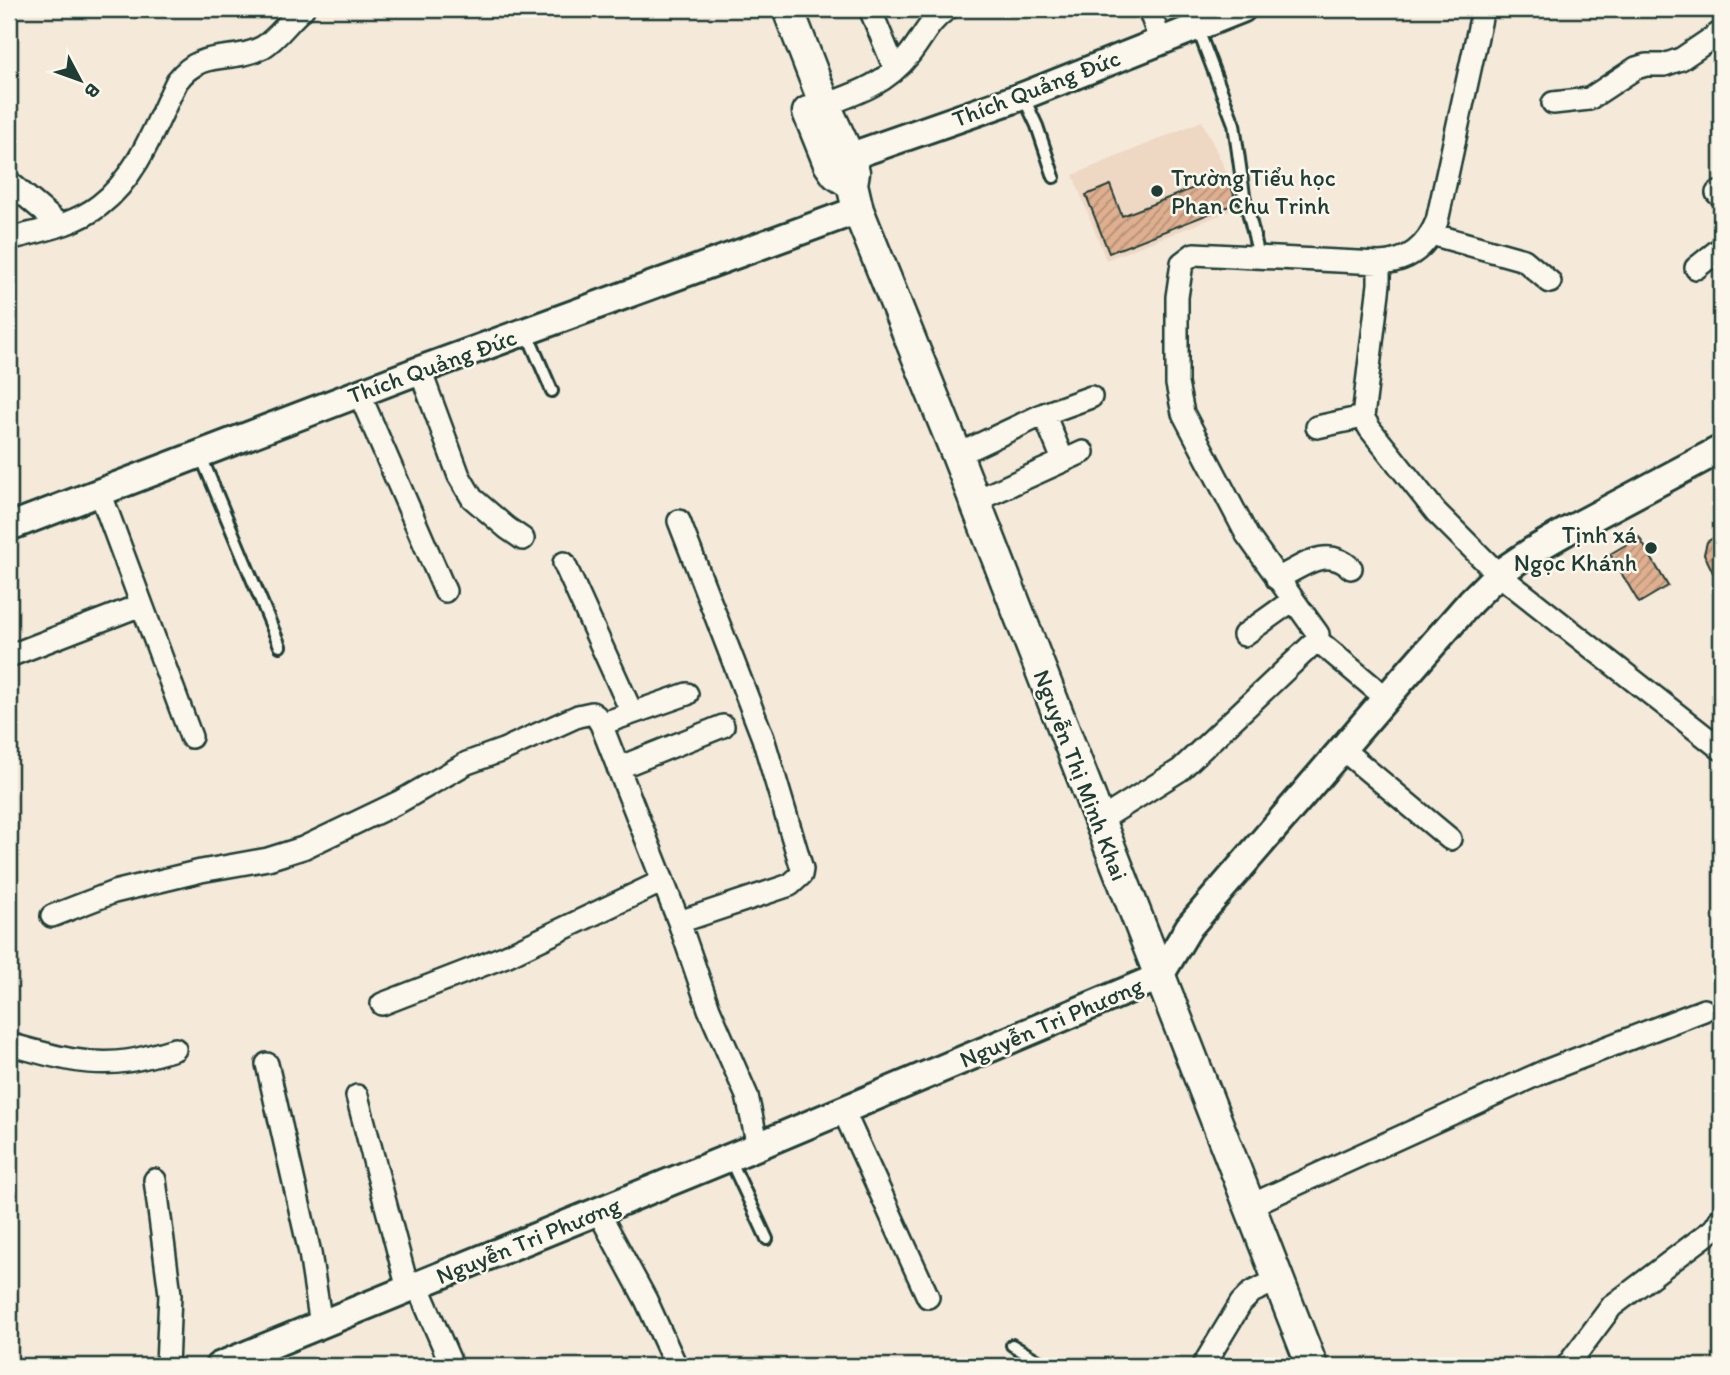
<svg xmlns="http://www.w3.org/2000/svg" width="1730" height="1375" font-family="Itim,sans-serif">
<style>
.built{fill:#eed8c4}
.building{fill:url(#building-hatch);stroke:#1f3d34;stroke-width:2}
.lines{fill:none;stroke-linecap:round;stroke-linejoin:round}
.service-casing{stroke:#1f3d34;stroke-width:16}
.minor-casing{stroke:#1f3d34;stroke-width:26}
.tertiary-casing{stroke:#1f3d34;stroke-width:32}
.secondary-casing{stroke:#1f3d34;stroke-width:35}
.service{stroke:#fbf7ec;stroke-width:10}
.minor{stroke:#fbf7ec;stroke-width:21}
.tertiary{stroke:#fbf7ec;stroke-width:26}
.secondary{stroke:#fbf7ec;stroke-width:30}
.poi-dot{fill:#1f3d34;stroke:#fbf7ec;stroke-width:2.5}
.labels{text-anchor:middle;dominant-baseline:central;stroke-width:5;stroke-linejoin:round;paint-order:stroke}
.street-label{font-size:24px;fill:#1f3d34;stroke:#fbf7ec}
.poi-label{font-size:24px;fill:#1f3d34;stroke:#fbf7ec;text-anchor:start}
</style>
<defs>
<pattern id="building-hatch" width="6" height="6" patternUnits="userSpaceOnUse" patternTransform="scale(1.75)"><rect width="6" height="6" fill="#dfaf90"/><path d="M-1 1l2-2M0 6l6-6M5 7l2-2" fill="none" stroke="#b49076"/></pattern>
</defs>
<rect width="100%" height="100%" fill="#f5e9da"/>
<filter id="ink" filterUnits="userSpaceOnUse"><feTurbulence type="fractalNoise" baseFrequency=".0143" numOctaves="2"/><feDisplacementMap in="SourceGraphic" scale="14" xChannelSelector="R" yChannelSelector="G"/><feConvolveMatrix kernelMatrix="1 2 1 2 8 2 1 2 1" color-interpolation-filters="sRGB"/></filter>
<g filter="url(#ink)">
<path class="built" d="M1202,121L1243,206L1106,260L1073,175Z"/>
<path class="building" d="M1227,175L1237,203L1109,253L1086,195L1110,185L1122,216Z
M1721,533V589L1704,554L1707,542Z
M1639,537L1668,586L1639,603L1610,554Z"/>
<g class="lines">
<defs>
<path id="service" d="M1197,27L1234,124L1244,195L1259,256
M1024,98L1037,126L1054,177
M526,331L552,391
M200,454L280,646
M729,1157L767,1239
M1012,1345L1047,1366"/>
<path id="minor" d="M870,9L895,69
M1149,9L1160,40
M1553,103L1589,99L1636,68L1646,65H1664L1681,59L1721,32
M825,105C858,93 887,83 909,55C923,38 928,22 947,9
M9,182L60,225
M1717,193L1721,196
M1431,234L1524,260L1550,282
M9,239C39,231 75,225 100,205C139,175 156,123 177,81C203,47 232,64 263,47C279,37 289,20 303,9
M1379,263V284L1363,417L1370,429L1436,512L1498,574L1721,749
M1696,268L1721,248
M420,370L459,476L472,498L507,528L523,539
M359,393L445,591
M1044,414L1063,460
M1317,427L1363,417
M957,455L1044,414L1091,397
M100,492L191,737
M975,501L1083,452
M679,521L763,738L802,869L801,875L790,885L679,922
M564,563L632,713
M1277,579C1303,566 1326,545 1351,568
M1244,635L1293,600
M1317,640L1386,698
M9,656L141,605
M601,724L687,694
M1342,749L1450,839
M618,768L723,726
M1099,821L1180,770L1317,640L1318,634L1247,535L1183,413L1177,384V297L1182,263L1194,254L1379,263C1408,262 1426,248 1437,221L1483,9
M52,916L114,892L201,871L268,859L303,848L399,802L467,763L503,750L578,716L592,713L596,716L601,724L679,922L709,1009L747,1096L758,1146
M382,1004L506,956L663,881
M9,1044C48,1055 86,1067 127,1061C143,1059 160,1053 175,1049
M267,1064L310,1253L321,1325
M357,1096L408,1289
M843,1110L928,1297
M155,1180L170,1294L167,1366
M1249,1206L1543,1072L1704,1010
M598,1211L646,1300L676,1366
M417,1285L452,1366
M1203,1366L1241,1303L1252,1292L1278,1280
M1567,1366L1612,1306L1714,1229L1721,1218"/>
<path id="tertiary" d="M831,163L1023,96L1242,9
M9,527L420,370L858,210
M219,1366L758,1146L1159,977L1189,927L1386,698L1471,601L1498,574L1532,551L1567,531L1721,449"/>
<path id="secondary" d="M788,9L825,105L849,157L854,172L852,184L858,210L957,455L1312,1366
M808,112L829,164L836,174L852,184"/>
</defs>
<use href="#service" class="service-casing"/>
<use href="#minor" class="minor-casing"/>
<use href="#tertiary" class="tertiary-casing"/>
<use href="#secondary" class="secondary-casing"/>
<use href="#service" class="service"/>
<use href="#minor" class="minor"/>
<use href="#tertiary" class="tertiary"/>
<use href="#secondary" class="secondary"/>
</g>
</g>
<g class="poi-dot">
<circle cx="1157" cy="191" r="7"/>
<circle cx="1651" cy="548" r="7"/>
</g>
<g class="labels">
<g class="street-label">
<text transform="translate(1036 88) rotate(-21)">Thích Quảng Đức</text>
<text transform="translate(432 366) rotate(-20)">Thích Quảng Đức</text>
<text transform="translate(1081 775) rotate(69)">Nguyễn Thị Minh Khai</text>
<text transform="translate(1051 1022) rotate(-23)">Nguyễn Tri Phương</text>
<text transform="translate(528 1240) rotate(-22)">Nguyễn Tri Phương</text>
</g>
<g class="poi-label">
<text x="1171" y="177">Trường Tiểu học<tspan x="1171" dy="28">Phan Chu Trinh</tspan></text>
<text x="1637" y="534" text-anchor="end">Tịnh xá<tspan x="1637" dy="28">Ngọc Khánh</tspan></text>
</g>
</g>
<rect width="1730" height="1375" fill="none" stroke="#fbf7ec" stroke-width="35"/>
<rect x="18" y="18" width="1695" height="1340" fill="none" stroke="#1f3d34" stroke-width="2.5" filter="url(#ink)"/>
<g transform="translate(80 80) rotate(131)" stroke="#fbf7ec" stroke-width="5" paint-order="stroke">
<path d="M0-5L12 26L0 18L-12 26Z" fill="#1f3d34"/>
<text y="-10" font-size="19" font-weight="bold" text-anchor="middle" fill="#1f3d34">B</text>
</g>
</svg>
